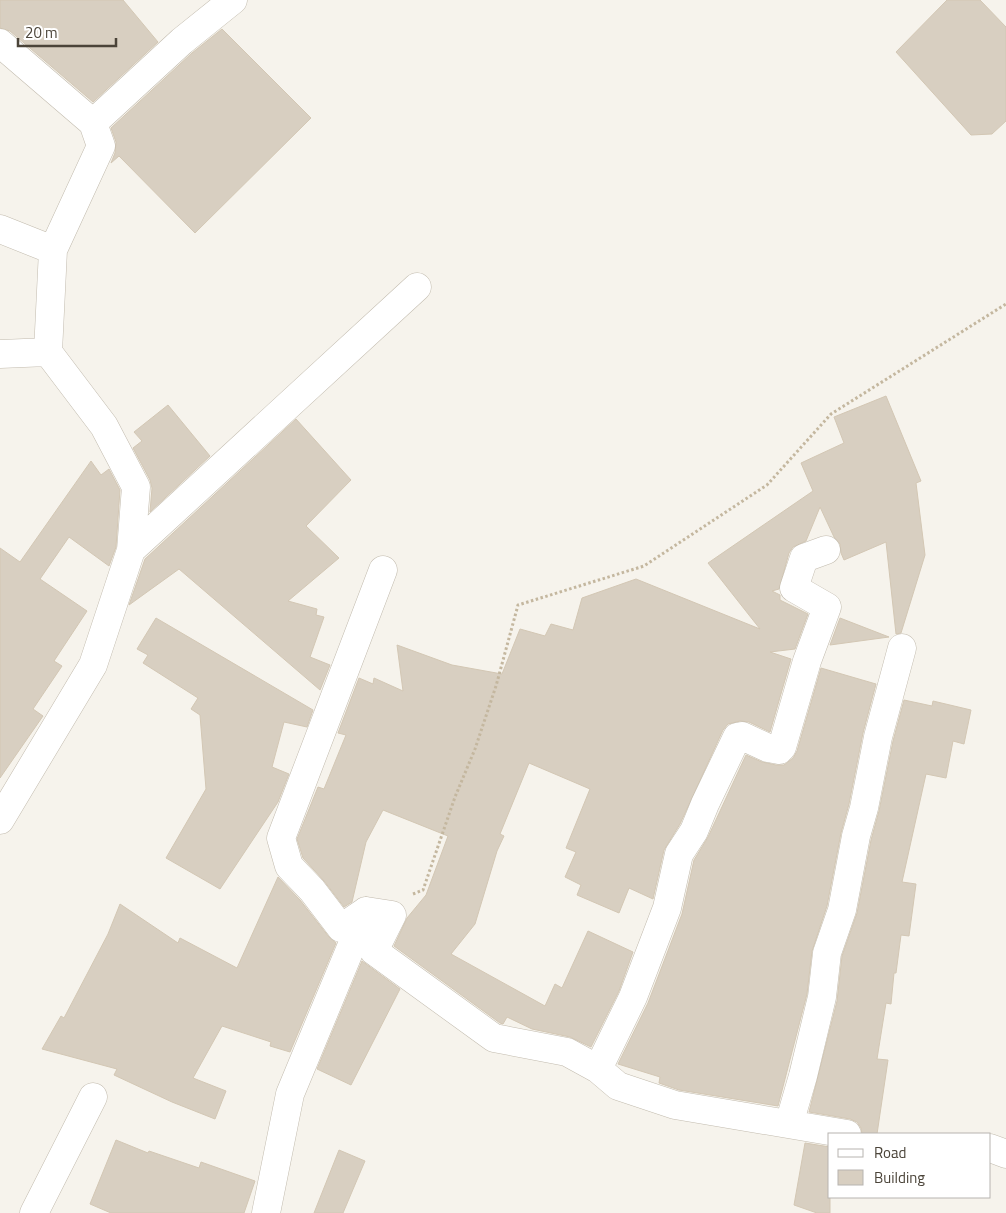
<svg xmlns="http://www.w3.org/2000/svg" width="1006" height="1213" font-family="'Titillium Web',sans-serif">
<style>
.building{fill:#d8cfc1;stroke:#d3c7b4}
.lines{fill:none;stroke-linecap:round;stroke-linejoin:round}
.minor-casing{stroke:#c2bbae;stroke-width:29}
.path{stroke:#c4b79f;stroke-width:3;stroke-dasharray:2.5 2.5;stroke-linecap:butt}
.minor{stroke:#fff;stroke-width:28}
</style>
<rect width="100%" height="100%" fill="#f6f3ec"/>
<path class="building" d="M0,0H123L158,42L93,102L10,31L0,28Z
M947,0H980L1006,27V121L992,134L971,135L896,52Z
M222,29L311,118L195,233L119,156L111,163L115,153L116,142L111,128L192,53Z
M886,396L921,481L916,483L925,555L901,633L896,634L886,542L844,560L841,553L840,544L834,537L820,507L806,541L793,547L789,553L779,589L772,591L780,595V600L808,614L795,649L770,652L791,659L770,732L749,722L740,721L728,724L723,730L680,824L664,850L653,899L629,888L619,913L577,895L581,885L565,877L576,852L566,848L590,789L529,763L500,834L504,836L497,851L475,924L451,954L545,1006L555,984L562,988L588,931L633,952L619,991L591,1047L570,1037L532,1029L507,1017L503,1024L500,1023L394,946L407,918L426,895L448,836L383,810L366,842L352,902L344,907L324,881L303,858L297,839L318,787L324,789L346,735L338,733L359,678L373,684L374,678L403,691L397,645L452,665L502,674L520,629L545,636L551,624L573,630L582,598L636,579L760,629L708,563L813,491L801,463L844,443L834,417Z
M168,405L210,456L150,512L152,488L150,480L133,448L142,441L134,432Z
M296,419L351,480L306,526L339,558L288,601L317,609L316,615L324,617L310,657L330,665L320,690L179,569L129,605L145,559Z
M91,461L101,475L109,469L120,490L116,547L109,566L69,537L40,579L87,611L54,661L62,666L33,709L43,716L0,778V548L20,562Z
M156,618L313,710L307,727L284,722L272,767L289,774L278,802L220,889L166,858L206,789L200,715L191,709L198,698L143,663L148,655L137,649Z
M840,618L889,637L830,645Z
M821,668L876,684L863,733L849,804L841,833L827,906L812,951L807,994L778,1106L679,1090L659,1083L660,1077L618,1064L648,1003L682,914L694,860L708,837L746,755L762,762L776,765H784L793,758L797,751Z
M904,700L932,706L933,701L971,710L964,744L953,741L946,778L926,774L902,882L916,884L909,936L901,935L896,973H894L891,1004L886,1003L877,1059L888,1060L877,1134H862L861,1128L857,1122L850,1119L809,1112L837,1001L842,956L857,913L871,840L879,811L893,741Z
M278,877L300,900L329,937L336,943L290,1052L270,1046L271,1042L222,1026L193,1078L226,1091L215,1119L172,1102L114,1075L117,1069L42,1049L61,1016L64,1018L108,934L120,904L178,943L180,938L237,968Z
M362,961L400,989L351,1085L317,1069Z
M116,1140L148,1153L149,1151L199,1168L201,1162L255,1181L244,1213H111L90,1204Z
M805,1143L830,1147V1213H817L794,1205Z
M339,1150L365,1161L343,1213H314Z"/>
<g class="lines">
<defs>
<path id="minor" d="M0,43L93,123
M0,229L53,250
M0,354L48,352
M131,550L417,287
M383,570L281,838L289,866L312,890L341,928L366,911L392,915L374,951L494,1038L567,1052L598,1069L618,1086L675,1105L847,1134
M0,820L93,665L131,550L136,487L104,426L48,352L53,250L101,146L93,123L182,41L233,0
M598,1069L633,997L667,908L679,854L694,831L705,804L737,737L742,736L768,748L779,750L782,747L807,661L827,607L794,588L804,558L826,550
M789,1124L803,1076L822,997L827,953L842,910L856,836L864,808L878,737L902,648
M990,1148L1006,1154
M34,1213L93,1097
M266,1213L290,1094L366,911"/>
</defs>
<use href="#minor" class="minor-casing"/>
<path class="path" d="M413,894L423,890L455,797L475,749L496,686L518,605L644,566L767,485L831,414L1006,304"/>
<use href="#minor" class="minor"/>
</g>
<rect x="828" y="1133" width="162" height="65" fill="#ffffff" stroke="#b7b4b0"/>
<rect x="838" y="1149" width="25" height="8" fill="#ffffff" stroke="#b7b4b0"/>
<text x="874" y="1158" font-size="15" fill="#4b4439">Road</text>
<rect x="838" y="1170" width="25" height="15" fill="#d8cfc1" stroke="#b7b4b0"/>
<text x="874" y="1183" font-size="15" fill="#4b4439">Building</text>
<path d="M18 38v8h98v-8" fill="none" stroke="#4b4439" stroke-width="2.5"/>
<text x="25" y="38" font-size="15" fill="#4b4439" stroke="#ffffff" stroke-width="4" paint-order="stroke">20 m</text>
</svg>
